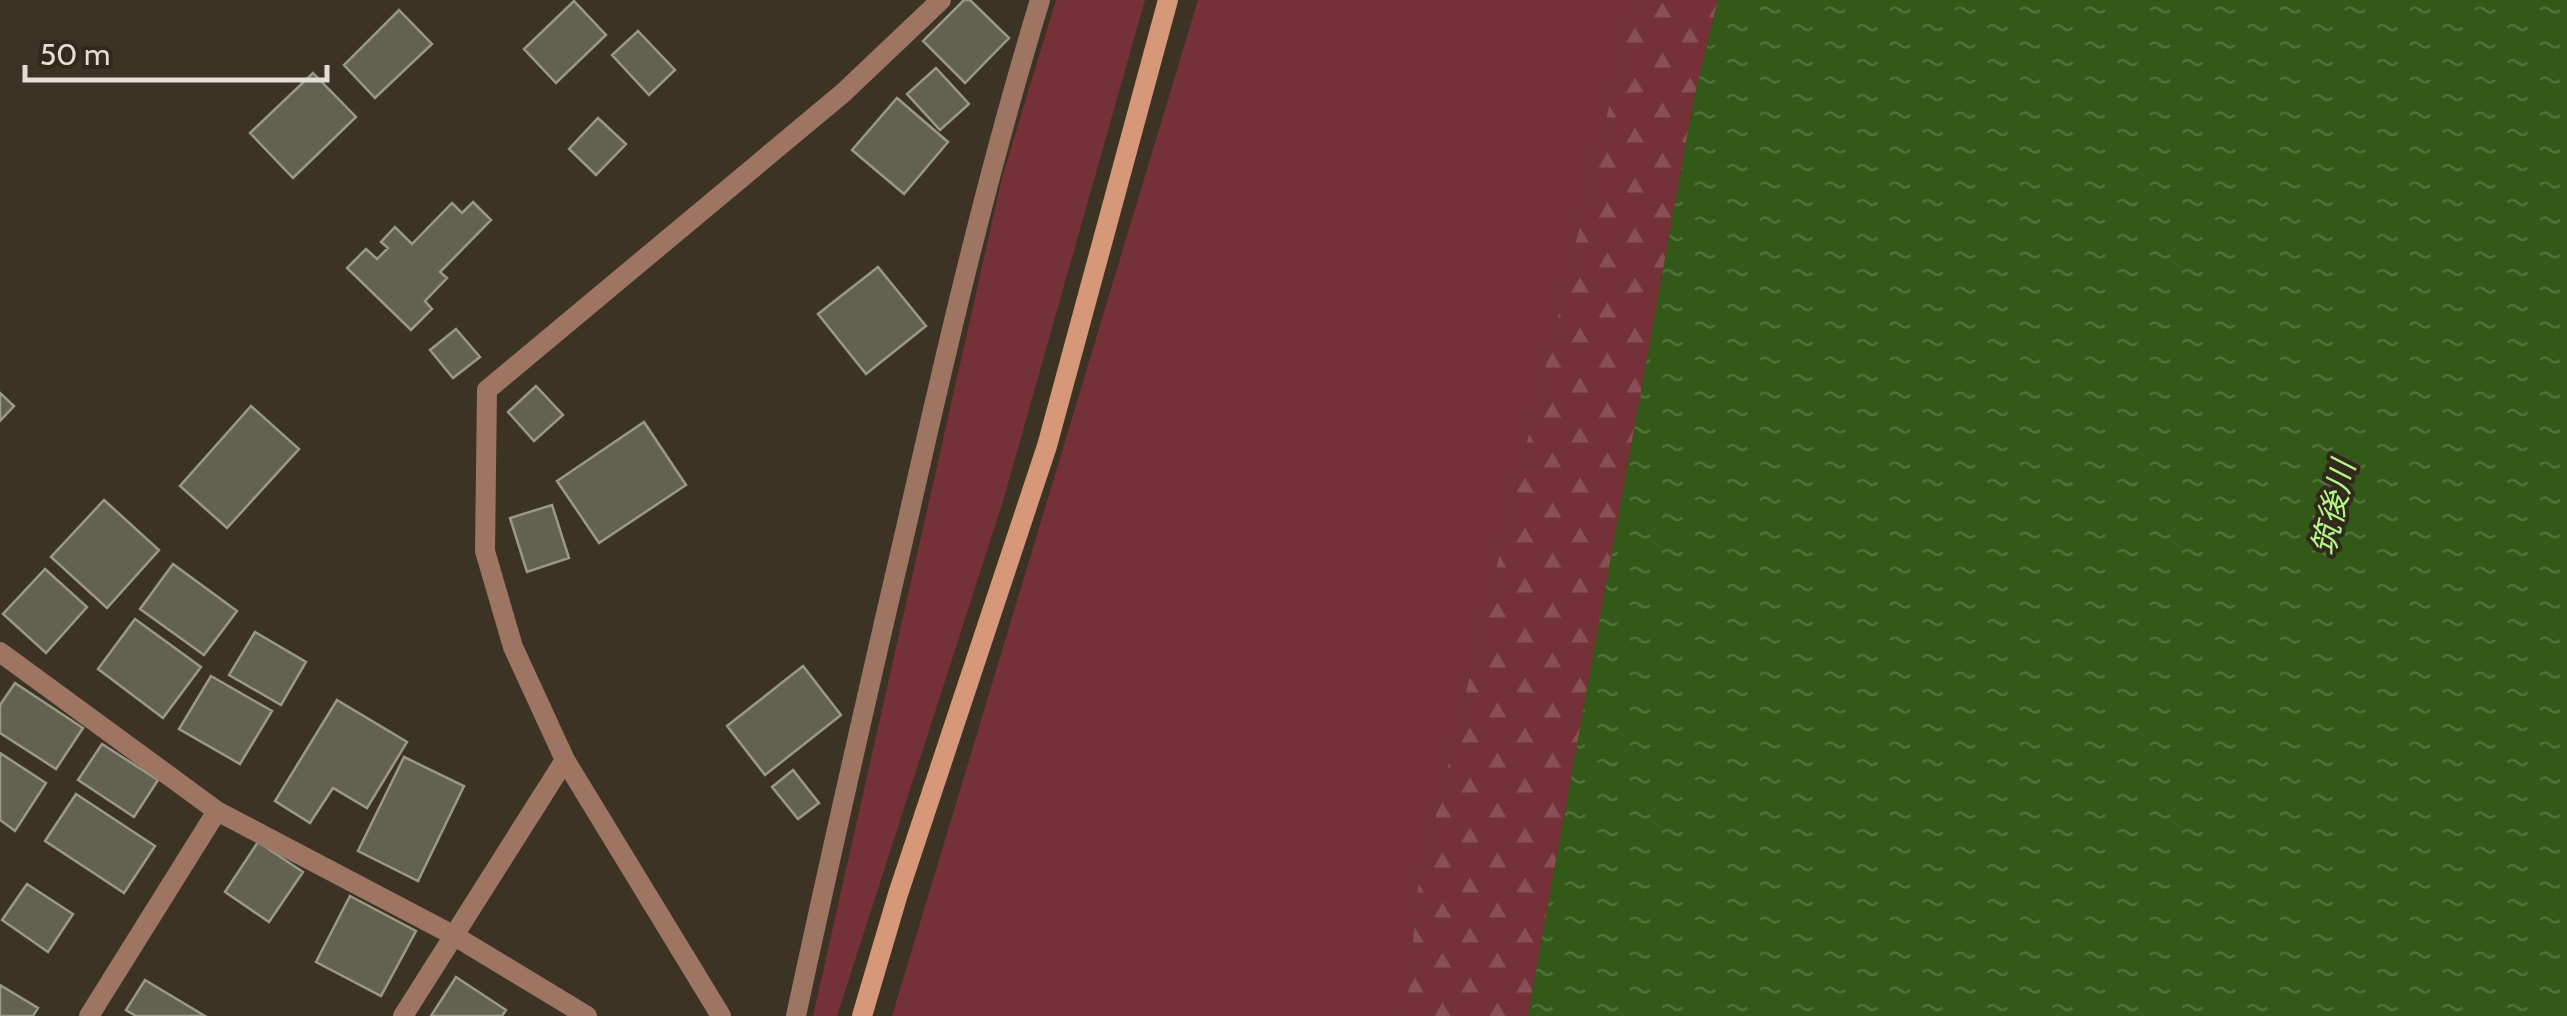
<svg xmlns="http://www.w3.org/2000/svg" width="2567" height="1016" font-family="Cabin,'Noto Sans JP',sans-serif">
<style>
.grass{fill:#743238}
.forest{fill:url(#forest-firs)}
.water{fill:url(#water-ripples)}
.building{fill:#636251;stroke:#9a9987;stroke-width:2.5}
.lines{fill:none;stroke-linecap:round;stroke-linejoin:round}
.street{stroke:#9d7562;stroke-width:20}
.secondary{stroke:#d7987a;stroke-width:20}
.labels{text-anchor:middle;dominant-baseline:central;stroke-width:8;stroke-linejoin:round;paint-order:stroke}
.water-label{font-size:32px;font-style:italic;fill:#b2f788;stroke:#32291c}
</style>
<defs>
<pattern id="forest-firs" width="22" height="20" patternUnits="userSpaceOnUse" patternTransform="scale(2.5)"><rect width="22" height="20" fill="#743238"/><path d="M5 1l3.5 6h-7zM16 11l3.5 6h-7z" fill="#884f54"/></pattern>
<pattern id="water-ripples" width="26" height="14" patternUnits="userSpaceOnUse" patternTransform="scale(2.5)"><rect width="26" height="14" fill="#335918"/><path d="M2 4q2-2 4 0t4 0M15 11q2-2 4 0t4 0" fill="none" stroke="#507039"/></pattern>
</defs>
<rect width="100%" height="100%" fill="#3d3325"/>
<path class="grass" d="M1056,0H1145L1003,501L837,1016H813L1002,178Z
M1198,0H1635L1418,888L1406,1016H892Z"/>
<path class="forest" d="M1635,0H1718L1694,99L1528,1016H1406L1418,888Z"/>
<path class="water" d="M1718,0H2567V1016H1528L1694,99Z"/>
<path class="building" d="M964,0H970L1009,38L965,83L923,41Z
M574,1L606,35L556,83L524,49Z
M399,10L432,44L375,98L344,65Z
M638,31L675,70L649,95L612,55Z
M936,68L969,104L940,130L907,94Z
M313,73L356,117L293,178L250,133Z
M897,98L948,142L904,194L852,150Z
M598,118L626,144L596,175L569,149Z
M473,202L491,220L440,272L447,278L425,301L432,309L411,330L347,268L366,249L377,259L388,248L381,242L395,227L412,244L452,203L462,213Z
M878,267L926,326L866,374L818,314Z
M456,329L480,357L453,378L430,350Z
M536,386L563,415L534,441L508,412Z
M0,393L14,406L0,421Z
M251,406L299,449L227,528L180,486Z
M644,422L686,485L599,543L557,481Z
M104,500L159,550L107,608L51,557Z
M552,505L569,558L527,572L510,518Z
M173,564L237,611L204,655L140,609Z
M45,569L87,607L46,653L3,614Z
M135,619L201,667L163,718L98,669Z
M255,632L306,662L281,705L229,675Z
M803,666L841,715L765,775L727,726Z
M211,676L272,711L240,764L179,729Z
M15,683L83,728L56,769L0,733V705Z
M337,700L407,742L367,808L333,788L310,823L275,801Z
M102,744L158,780L134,817L78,780Z
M0,753L46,783L15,831L0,820Z
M404,757L464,786L418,881L358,851Z
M793,770L819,803L798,819L772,787Z
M76,794L155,846L124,893L45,841Z
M258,842L303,872L269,922L225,892Z
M27,884L73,914L48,952L2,920Z
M350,896L416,931L381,996L316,962Z
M456,977L506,1010L502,1016H431Z
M145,980L205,1016H136L126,1010Z
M0,985L38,1008L33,1016H0Z"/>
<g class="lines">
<path class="street" d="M0,652L217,811L453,935L587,1016
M89,1016L217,811
M403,1016L565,760
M721,1016L565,760L513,647L485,551L487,390L843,93L941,0
M796,1016C831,853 868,691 906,528C946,351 987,174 1040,0"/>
<path class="secondary" d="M862,1016L898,894L1047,446L1168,0"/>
</g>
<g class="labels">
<g class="water-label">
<text transform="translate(2333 508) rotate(-77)">筑後川</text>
</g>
</g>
<path d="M25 65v15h302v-15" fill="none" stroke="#e4ddd5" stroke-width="5"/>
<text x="40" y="65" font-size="30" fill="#e4ddd5" stroke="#32291c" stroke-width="8" paint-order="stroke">50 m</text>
</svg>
